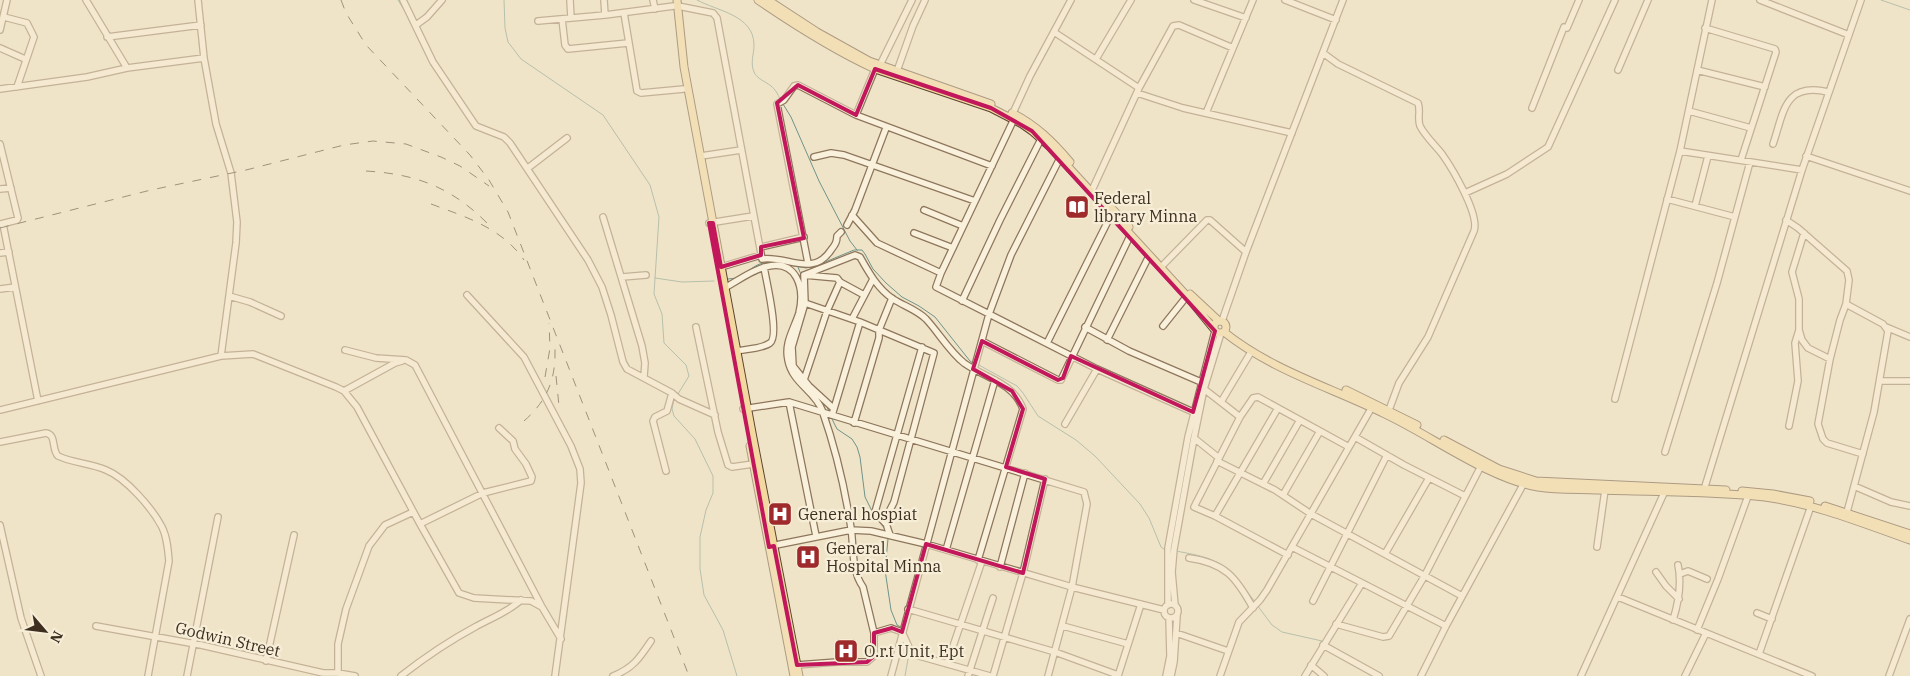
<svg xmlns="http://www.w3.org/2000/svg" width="1910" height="676" font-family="'IBM Plex Serif',serif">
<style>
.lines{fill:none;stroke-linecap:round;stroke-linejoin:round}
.stream{stroke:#6f938a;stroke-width:1}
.minor-casing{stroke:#8d765c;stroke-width:8}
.major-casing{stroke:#5b4430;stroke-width:9}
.minor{stroke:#faf1dc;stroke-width:5.5}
.major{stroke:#f3d9a0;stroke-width:7}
.rail{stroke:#3d2e20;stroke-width:1;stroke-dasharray:9 9;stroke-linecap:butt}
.marked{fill:none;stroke:#c2185b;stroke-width:4;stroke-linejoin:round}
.labels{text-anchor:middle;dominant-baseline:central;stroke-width:4.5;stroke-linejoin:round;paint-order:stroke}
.poi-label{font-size:16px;fill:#3d2e20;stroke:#f7eed8;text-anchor:start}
.street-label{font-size:16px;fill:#3d2e20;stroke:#f7eed8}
</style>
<rect width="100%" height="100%" fill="#f0e4c8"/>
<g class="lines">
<path class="stream" d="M398,0L408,16
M504,0L505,28L508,42L521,59L603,115L650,185L659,217L654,294L662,314L664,343L686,365L689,376L678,394
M697,0C717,11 754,15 754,45C754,54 750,63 754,72C757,79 765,81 771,86C775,89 778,94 780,99
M1881,0L1910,10
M783,104L791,117L819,181L850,241L857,250
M779,263L806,268L814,266
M818,265L854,250H862L865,254L873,269L886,283L902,297L919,306L935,317L970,361L973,363
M798,267L802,277
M747,272C757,264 763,261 775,263
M655,278L682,282L714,281
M728,279L737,278
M977,364L1017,386L1023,393L1038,416L1076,440L1095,456L1140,504L1149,518L1161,547L1165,550
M674,399L672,409L674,416L695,439L713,476V493L706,510L700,537V569L704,595L723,630L737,676
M826,405L830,413
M831,417L837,429L852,439L857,447L860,457L865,497L872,511
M877,518L885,529
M888,539L885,570L891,610L897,625L901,627
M1176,551C1202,556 1218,558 1237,578
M1242,585L1255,602
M1257,605L1272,625L1282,632L1322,641
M1328,644L1366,666
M905,676L908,659L911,656"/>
<defs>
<path id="minor" d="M86,0L127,68L204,58
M198,0L204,58L216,124L231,173L237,222L236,243L221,356
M403,0L433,62L476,126L504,137L510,143L588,260L602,287L611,315L623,362L627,369L672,393L679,399L715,415
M570,0L571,18
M604,0L605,15
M653,0L655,9
M1194,0L1246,18
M1285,0L1336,20
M1760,0L1849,35
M678,6L713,13L717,18L762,259C786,255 813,278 831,250C835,245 837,242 837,236L841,232
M624,13L637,91L641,93L684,89
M4,17L27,23L34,37L17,87
M562,19L565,45L568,49L628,43
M538,21L605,15L674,6
M416,25L427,17L442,0
M1567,28L1579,0
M1705,28L1775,49L1776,52L1741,160
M0,30L7,0
M1054,32L1139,88
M107,37L201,25
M0,48L25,59
M1323,53L1338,64L1418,103C1421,111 1417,118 1420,126C1425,136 1435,145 1442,154C1452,168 1480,215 1474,231L1428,337L1399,383L1389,410
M1096,59L1131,0
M880,65L912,0
M1618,70L1648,0
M1697,70L1765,87
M897,71L913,26L925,0
M0,89L87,77L127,68
M1137,93L1183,108L1292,133
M1532,108L1564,27
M1689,111L1751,128
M1013,113L1030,76L1071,0
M1206,113L1253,0
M856,115L875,69
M1014,119L941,273L936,287L1097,369L1193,412
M0,144L18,218L17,220L1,224
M1773,144C1784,112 1784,82 1828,92
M1680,151L1802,170
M701,156L741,150
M1806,156L1910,191
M814,157L831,153L844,155L975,201
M528,168L567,138
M1093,188L1139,88L1173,26L1179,25L1233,48
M0,189L11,188
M1465,193L1507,174L1548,147L1615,0
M1667,199L1735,217
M1695,206L1708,156
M924,210L963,226
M852,215L877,243L941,273
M603,217L642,346L645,363L644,377
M1786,220L1798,228L1847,271L1849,280L1846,304L1883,324L1888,331L1874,412L1847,512
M709,223L753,216
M3,224L38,401
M847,225L855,210L886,128
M914,233L953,248
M1804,233L1792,272L1799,299V330L1802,340L1808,348L1830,359
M761,247L804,237
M0,253L9,252
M808,263L777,104L784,100L794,86L798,85L856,115L992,166
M1163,265L1207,220H1210L1246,252
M721,267L761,255
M804,275L855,255L860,257C869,273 878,289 893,299C904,306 917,310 926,319C939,333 949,351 964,363C985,378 1013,382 1023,409L978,560
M804,275L805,303L792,347L793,366L809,386L833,408
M804,275L837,278L840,282L864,295
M622,277L646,275
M725,288C737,281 752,270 765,267C797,258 805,288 799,313C794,329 784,343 788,360C792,383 815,391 822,410C835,447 845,489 851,528C854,548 851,570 863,587L874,633V656L867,662H837L797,665
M0,289L15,287
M467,295L524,357L571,446L580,469L581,483L555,676
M229,296L250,302L281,316
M962,301L1000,220L1041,139
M805,303L860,322L934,353L894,502C886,519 883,517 890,535
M1846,304L1840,320L1830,359L1818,424L1823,439L1827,443L1863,454
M852,319L873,279
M1222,321L1246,252L1343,0
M1163,326L1187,296
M696,327L718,432L728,465L732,467L753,464
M1085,327L1129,351L1201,382
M1886,327L1910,337
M1107,340L1149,256
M982,341L1058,380H1061L1130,236
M1047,343L1111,215
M345,350L376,358L406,360L415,365L541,605
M736,351C746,349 762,349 770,343C780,336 766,280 764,267
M804,380L827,311L840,282
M1880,381H1910
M1204,389L1240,417
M344,391L395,363L402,361
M1615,399L1680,151L1712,0
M789,402L816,536
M1221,402L1251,352
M743,409L789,402L1084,492L1087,504L1072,587L1048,676
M0,410L221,356L253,354L336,387L344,391L357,407L420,524L459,593L474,598L531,601L542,607L561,639
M833,412L860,322
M854,423L879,338V330L892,298
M1065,424L1097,369
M1789,426L1798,381L1795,343L1799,330
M1355,437L1404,465L1465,496
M1194,438L1219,458
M0,442L46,433C57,435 51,449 58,456C73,463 90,463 106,470C126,478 152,508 162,527C167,537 168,549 169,561L148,676
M1665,452L1717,283L1750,162
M1217,461L1275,490L1311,514L1462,596
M666,471L653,421L655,417L667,411L672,393
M1263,484L1300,420
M1854,486L1891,502L1910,506
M1703,493L1802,170L1861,0
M1283,495L1320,431
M1215,516L1278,408
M885,523L875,512L922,347
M420,524L483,493L531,481L532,477L526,464L515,449L513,441L499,428
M0,525L21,618L41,676
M771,546L851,530L871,531L926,544L1072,587L1164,610
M1292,547L1446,626
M1597,547L1605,490
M946,550L995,380
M1385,554L1429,478
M1288,555L1215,516L1194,507L1240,417L1253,398L1258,397L1349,447
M1189,558C1225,563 1236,577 1253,608
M1000,567L1025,473
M1656,572L1666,586L1679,599
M1680,574L1688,571L1707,579
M1618,597L1812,676
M1313,601L1387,455
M1164 611a7 7 0 1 1 14 0a7 7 0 1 1-14 0Z
M1168,605V548L1188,437L1215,331
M1175,605L1172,572L1174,549L1194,438L1204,389L1221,333
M908,609L1055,652L1118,675
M1757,613L1772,619
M1673,620C1679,601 1682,584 1678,565
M1336,624L1383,637L1389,636L1425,575L1481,466
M96,626L201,645L323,673H338L355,676
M1063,626L1128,644
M1697,630L1718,579L1748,496
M874,633L891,628L902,632L912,654L990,676
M1176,633L1228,651
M1323,645L1379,676
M1759,654L1811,506
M266,661L294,535
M947,664L982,561
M1311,665L1324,676
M338,673V644L346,609L369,546L385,525L413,512
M187,676L218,517
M401,676C424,658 449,641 475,627C491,618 508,612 521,600
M613,676C633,668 639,659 651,641
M891,676L989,314L1011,255L1060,158
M968,676L993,598
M993,676L1023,573L1045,479
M1118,676L1141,604
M1166,676L1170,656L1169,618
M1171,676L1174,662L1177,616
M1220,676L1239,622L1260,600L1267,590L1372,407
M1305,676L1362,583
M1421,676L1446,626L1524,483
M1581,676L1664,493
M1685,676L1706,633
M1889,676L1910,619"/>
<path id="major" d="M677,0L684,67L753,438L799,676
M758,0C796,26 834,50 875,69L991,108L1022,124L1032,131L1050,147L1187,296L1214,329
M768,0L817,32L869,61L991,104
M1012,113C1036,125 1053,142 1070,162
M1104,200L1129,227
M1190,294L1219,321
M1214 327a6 6 0 1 1 12 0a6 6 0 1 1-12 0Z
M1224,332C1273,371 1330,387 1385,414C1432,436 1489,479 1538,487C1558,490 1579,489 1599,490C1654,492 1710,491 1765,497C1815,504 1862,523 1910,540
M1346,390L1417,425
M1444,440L1499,469L1536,481L1726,490
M750,446L794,676
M1742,491L1773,494L1810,501
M1825,506L1910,534"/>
</defs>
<use href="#minor" class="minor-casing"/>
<use href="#major" class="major-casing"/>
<use href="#minor" class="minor"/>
<use href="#major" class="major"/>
<path class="rail" d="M341,0L346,13L366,45L470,155L489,180L508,212L689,676
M366,171C416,174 451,187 487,223
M431,204C466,217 502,228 524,260
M0,228L151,190L246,170L344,145L373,141L406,144L441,157L460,166L489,186
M556,376L559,406
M545,377L550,348L549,323
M524,421C547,401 556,379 555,349"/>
</g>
<path d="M0 0H1910V676H0ZM875,69L991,108L1032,131L1215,331L1193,412L1071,356L1063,378L1058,380L982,341L973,369L1012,391L1023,409L1006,467L1045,479L1023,573L926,544L902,632L892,628L874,633V656L867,662L797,665L774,546L769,547L709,223H713L721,267L761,255V247L804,238L777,103L798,85L856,115Z" fill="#f0e4c8" fill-opacity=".55" fill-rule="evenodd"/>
<path class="marked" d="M875,69L991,108L1032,131L1215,331L1193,412L1071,356L1063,378L1058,380L982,341L973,369L1012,391L1023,409L1006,467L1045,479L1023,573L926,544L902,632L892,628L874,633V656L867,662L797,665L774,546L769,547L709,223H713L721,267L761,255V247L804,238L777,103L798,85L856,115Z"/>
<defs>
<symbol id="library-square" viewBox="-11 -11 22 22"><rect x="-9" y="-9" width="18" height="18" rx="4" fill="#9e2a2b" stroke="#f7eed8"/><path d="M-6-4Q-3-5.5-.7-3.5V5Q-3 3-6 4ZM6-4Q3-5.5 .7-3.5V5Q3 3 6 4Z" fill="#fff"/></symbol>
<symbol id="hospital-square" viewBox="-11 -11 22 22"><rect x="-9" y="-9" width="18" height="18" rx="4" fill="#9e2a2b" stroke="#f7eed8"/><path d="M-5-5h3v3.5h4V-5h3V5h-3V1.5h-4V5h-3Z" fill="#fff"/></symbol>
</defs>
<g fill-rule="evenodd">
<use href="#library-square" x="1063" y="193" width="28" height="28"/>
<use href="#hospital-square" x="766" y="500" width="28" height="28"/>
<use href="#hospital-square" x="794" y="543" width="28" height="28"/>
<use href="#hospital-square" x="832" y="637" width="28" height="28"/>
</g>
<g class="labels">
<g class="poi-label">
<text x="1094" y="198">Federal<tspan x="1094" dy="18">library Minna</tspan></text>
<text x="798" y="514">General hospiat</text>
<text x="826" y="548">General<tspan x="826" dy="18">Hospital Minna</tspan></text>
<text x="864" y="651">O.r.t Unit, Ept</text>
</g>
<g class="street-label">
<text transform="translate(228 639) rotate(13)">Godwin Street</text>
</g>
</g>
<g transform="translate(45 631) rotate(118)" stroke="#f7eed8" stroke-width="4" paint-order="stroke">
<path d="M0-4L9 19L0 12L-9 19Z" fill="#3d2e20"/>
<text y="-8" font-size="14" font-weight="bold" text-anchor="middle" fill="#3d2e20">N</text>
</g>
</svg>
